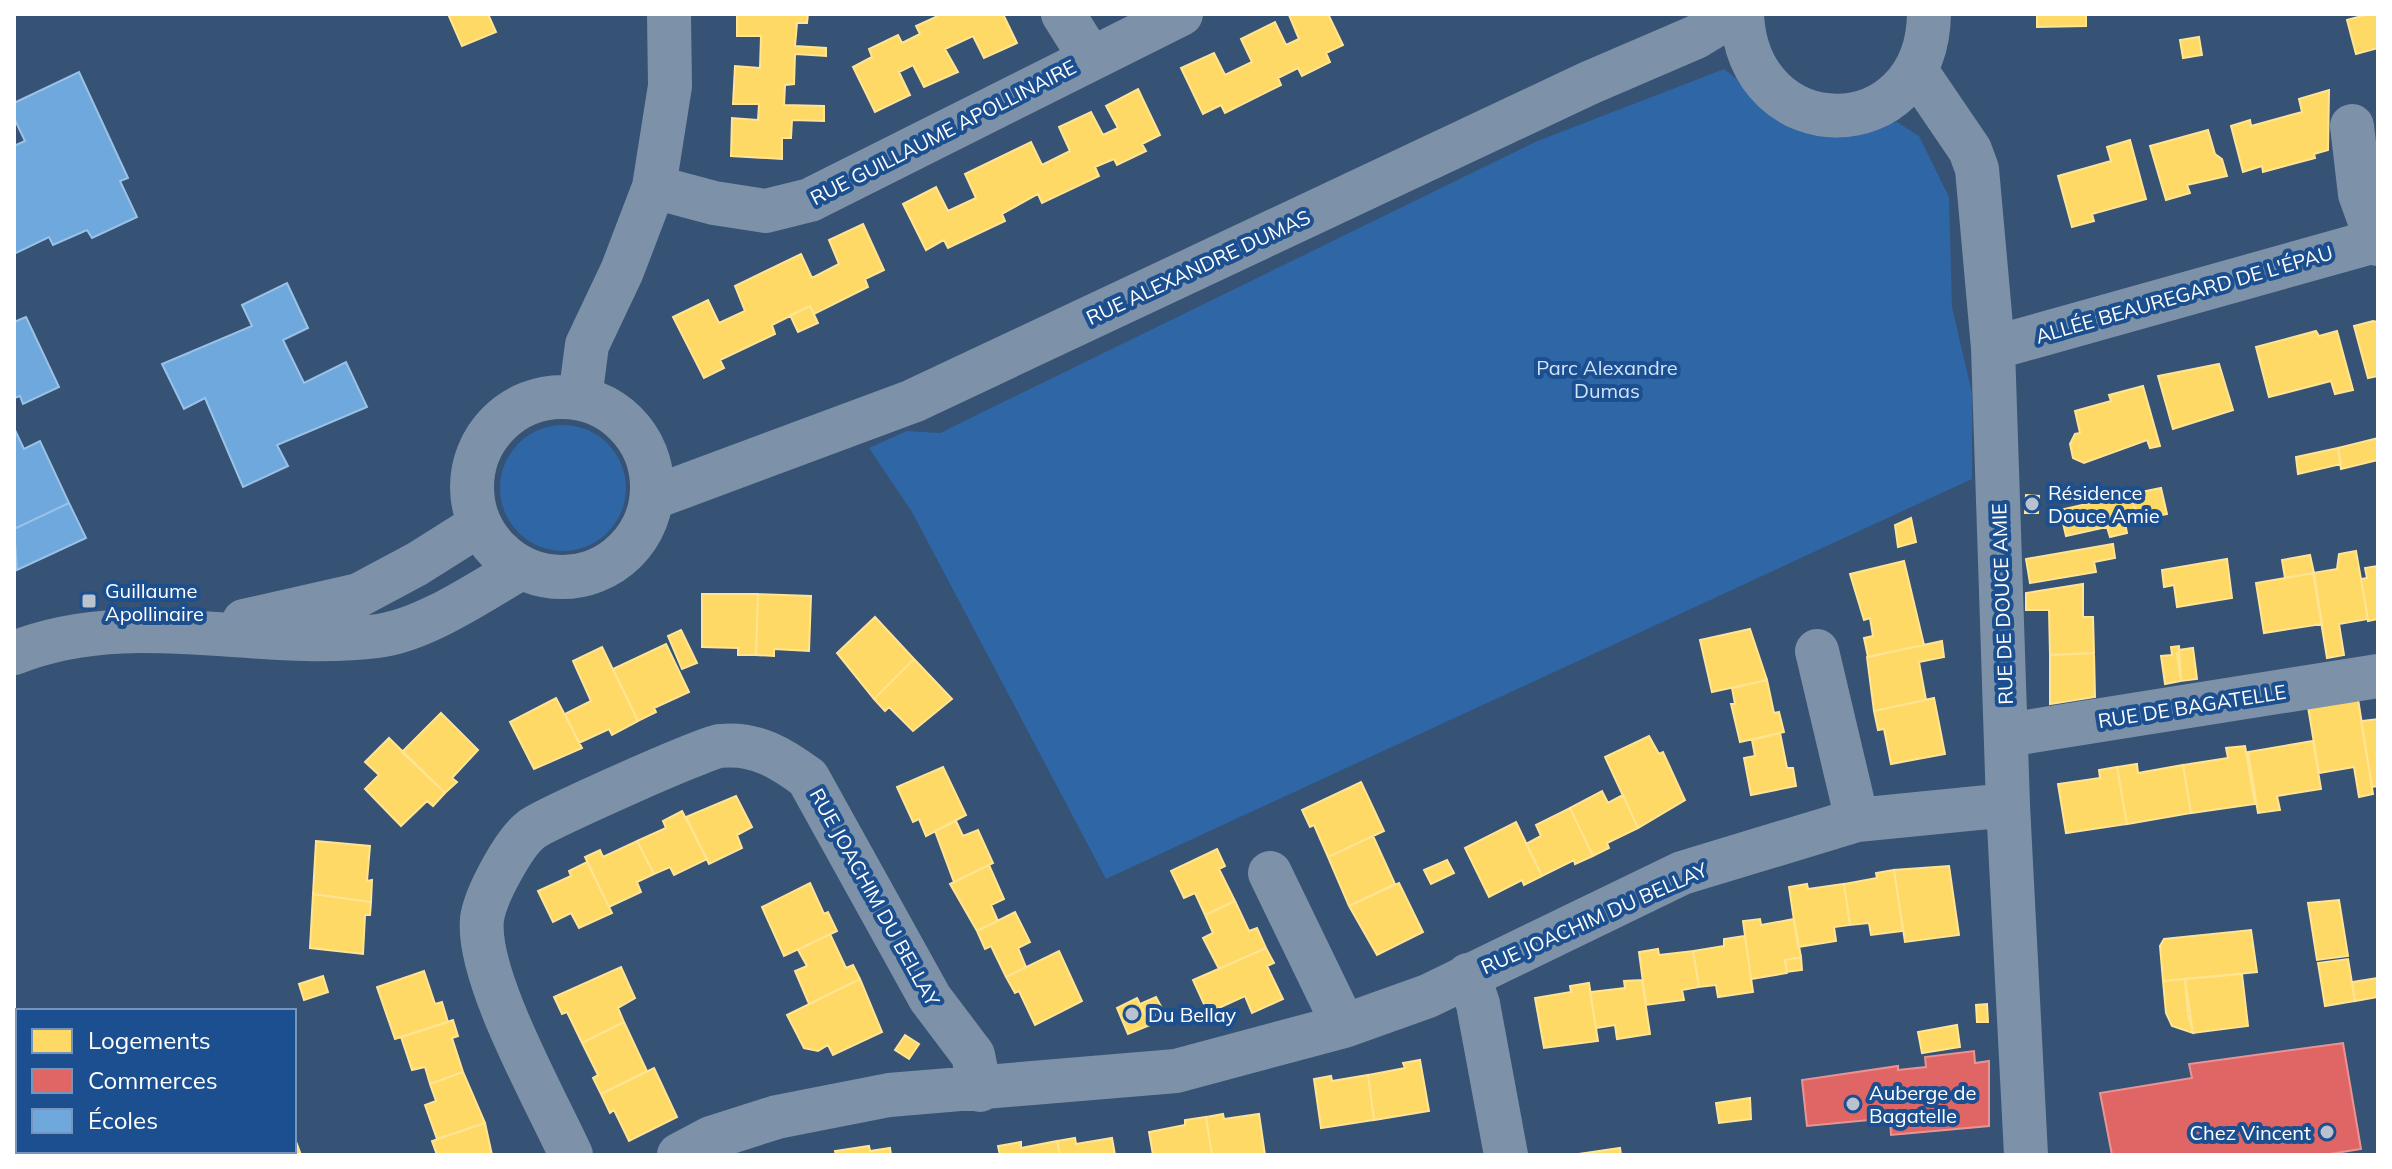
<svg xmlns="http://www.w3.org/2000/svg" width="2392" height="1169" font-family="Mulish,sans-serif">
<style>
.green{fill:#2f66a5}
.homes{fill:#ffd966;stroke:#ffe494;stroke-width:2}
.shops{fill:#e06666;stroke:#e99494;stroke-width:2}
.schools{fill:#6fa8dc;stroke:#9ac2e6;stroke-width:2}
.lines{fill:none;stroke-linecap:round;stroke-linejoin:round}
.minor{stroke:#7d92a8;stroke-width:44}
.poi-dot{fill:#b9c2ce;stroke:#1b4f8f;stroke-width:3}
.labels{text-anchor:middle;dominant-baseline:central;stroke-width:8;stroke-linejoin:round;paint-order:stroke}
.street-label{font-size:20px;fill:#fff;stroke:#1b4f8f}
.park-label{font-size:20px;fill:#cfe3fa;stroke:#1b4f8f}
.poi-label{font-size:20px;fill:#fff;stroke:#1b4f8f;text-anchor:start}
</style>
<rect width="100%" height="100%" fill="#365274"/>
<path class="green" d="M1724,69L1761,98L1858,129L1897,122L1919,136L1949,197L1952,307L1972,393V479L1106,879L912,512L869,448L907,431L940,433L1535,142Z
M500 488a63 63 0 1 1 126 0a63 63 0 1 1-126 0Z"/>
<path class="homes" d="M448,14H488L496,32L462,46Z
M737,14H808L807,23H797L795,46L826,48V56L795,54L794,84L785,85L784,105L824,106V121L792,120L791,138H782V159L731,156L732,118L758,120L759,104H733L735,66L760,68L761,36H737Z
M935,14H1003L1017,43L984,58L973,36L945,49L958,72L924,87L913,65L899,72L910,95L875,112L853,67L872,57L869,49L898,35L902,43L920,34L916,26L936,17Z
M1328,14L1343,45L1326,53L1330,62L1302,76L1298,68L1278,78L1281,85L1225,113L1221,105L1203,114L1181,68L1214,53L1225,75L1252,62L1241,39L1275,22L1286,45L1299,39L1289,15Z
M2037,14H2086V26L2037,27Z
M2369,14H2378V48L2356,54L2347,20Z
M2199,37L2202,55L2183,58L2180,40Z
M1138,89L1160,135L1142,144L1146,151L1117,165L1114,159L1095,167L1099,176L1042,203L1038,194L1002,214L1005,221L948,248L944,240L926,250L903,204L936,187L948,211L976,198L965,174L1031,142L1042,165L1070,151L1059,127L1091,112L1103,135L1118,128L1106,106Z
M2329,90L2328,150L2314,154L2315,158L2263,172L2262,166L2243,172L2231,126L2250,120L2251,126L2302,112L2299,99Z
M2208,130L2215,154L2222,159L2227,176L2187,185L2190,193L2166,200L2150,146Z
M2130,140L2146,199L2092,214L2094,221L2072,227L2058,176L2111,161L2107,147Z
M863,224L884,270L865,279L868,287L814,314L810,306L772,325L775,334L720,360L724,368L704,378L673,317L708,300L719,323L745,311L735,286L801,254L812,278L839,264L829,240Z
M810,306L818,323L798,332L790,315Z
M2373,321L2378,322V376L2368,378L2354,326Z
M2316,331L2319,336L2337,331L2353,390L2335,394L2331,381L2269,397L2256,347Z
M2219,364L2233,410L2173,429L2158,376Z
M2143,386L2160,446L2150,448L2147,440L2084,463L2073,458L2070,444L2075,434L2080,433L2075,411L2111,401L2109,395Z
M2378,438V460L2341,469L2338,448Z
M2338,448L2341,464L2298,474L2296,457Z
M2161,488L2167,514L2138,520L2131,494Z
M2131,494L2138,520L2066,536L2060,510Z
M2026,495L2039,496L2038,513H2025Z
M1911,518L1916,542L1898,547L1895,525Z
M2125,523L2127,533L2110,537L2107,527Z
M2113,544L2115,558L2094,562L2096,572L2030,583L2026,559Z
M2356,551L2368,619L2339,624L2344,655L2327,658L2313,573L2337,569L2339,554Z
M2310,555L2314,573L2285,578L2282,560Z
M2227,559L2232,598L2177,607L2174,585L2164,587L2162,570Z
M1904,561L1924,645L1868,657L1864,638L1873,636L1870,618L1864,620L1850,574Z
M2378,566V619L2368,621L2361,579L2367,578L2365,568Z
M2314,573L2322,624L2264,633L2256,583Z
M2083,584V617H2093L2094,653L2050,655L2049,610H2026V593Z
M702,594H758L756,655H738V648L702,647Z
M758,594L811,596L809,651L774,649V656L756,655Z
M875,617L914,659L874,699L837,653Z
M1750,629L1767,680L1712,692L1700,640Z
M681,630L697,663L682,669L668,636Z
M1942,641L1944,657L1919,662L1926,700L1874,711L1867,657Z
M666,644L689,692L654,708L656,712L638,721L613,669Z
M2179,646L2181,681L2165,684L2161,656L2172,655L2171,647Z
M602,647L638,721L612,735L609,729L579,743L565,714L591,701L573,661Z
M2193,648L2197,679L2181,681L2177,654L2179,650Z
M2094,653L2095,697L2050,704V655Z
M914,659L952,699L913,731L889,707L885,711L874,699Z
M1767,680L1774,713L1779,712L1784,732L1740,742L1731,704H1735L1732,688Z
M556,698L582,748L534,769L510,722Z
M1934,698L1945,754L1891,764L1884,729L1878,730L1874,711Z
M2358,699L2373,794L2359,797L2354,767L2319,773L2308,707Z
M441,713L478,750L452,778L457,782L445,793L402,752Z
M2378,719V786L2372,787L2361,721Z
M1780,733L1787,768H1793L1796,786L1751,795L1744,758L1755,756L1752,740Z
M1649,736L1659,754L1663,752L1685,800L1638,828L1605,757Z
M389,738L445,793L433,806L427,801L401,826L365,789L379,775L365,762Z
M2313,741L2321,789L2277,796L2280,810L2258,813L2248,752Z
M2245,746L2255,804L2191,813L2183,765L2228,758L2226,748Z
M2137,764L2138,773L2183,765L2191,813L2127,824L2117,767Z
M943,767L966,815L926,836L919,819L913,822L897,787Z
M2117,767L2127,824L2066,833L2058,784L2100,778L2099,770Z
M1361,782L1384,831L1328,857L1314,825L1310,827L1302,810Z
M1602,791L1608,803L1623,795L1638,828L1607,843L1609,848L1593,856L1570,808Z
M736,796L752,827L737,835L742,848L709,864L686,817Z
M1570,808L1593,856L1575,864L1574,860L1542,876L1526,844L1541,836L1536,825Z
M682,811L707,859L674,875L670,867L654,874L637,841L666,828L663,821Z
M956,821L963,836L978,830L993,863L954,882L935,831Z
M1516,822L1542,876L1524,885L1522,880L1489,897L1465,848Z
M1373,836L1395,884L1349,906L1328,857Z
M316,841L370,846L367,881L372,880L371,902L313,894Z
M637,841L654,874L637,882L641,892L609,907L585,857L600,850L603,857Z
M1217,849L1225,866L1219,869L1235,901L1205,915L1195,893L1184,898L1171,871Z
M1447,860L1454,873L1431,884L1424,870Z
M587,862L612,913L579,928L571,913L553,922L538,891L571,876L569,871Z
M989,865L1004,899L991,905L998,921L977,931L950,884Z
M1949,866L1959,935L1905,942L1894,870Z
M1894,870L1903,931L1871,935L1869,923L1850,925L1844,884L1877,878L1876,873Z
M810,883L824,914L828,912L837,931L784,956L762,907Z
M1399,883L1423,932L1377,955L1349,906Z
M1807,884L1808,889L1844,884L1850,925L1834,927L1836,941L1798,947L1789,887Z
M313,894L371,902L370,915H365L363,954L310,948Z
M2339,900L2348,956L2317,960L2308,903Z
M1235,901L1249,931L1257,928L1266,948L1219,969L1203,938L1213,933L1205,915Z
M1015,912L1030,942L1018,948L1026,967L1006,977L991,946L985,949L977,931Z
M1760,919L1761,925L1794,919L1801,957L1785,960L1787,973L1751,979L1743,921Z
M2251,930L2257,972L2163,981L2160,946L2164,939Z
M830,934L846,968L853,965L860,979L809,1004L795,971L807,966L798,950Z
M1745,936L1753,992L1718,997L1716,985L1699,987L1693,951L1724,946V939Z
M1266,948L1274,963L1267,966L1283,999L1252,1013L1245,996L1208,1013L1193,980Z
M1658,949L1659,955L1693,951L1699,987L1682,990L1684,1000L1646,1005L1639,952Z
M1059,951L1082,1001L1035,1025L1019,991L1015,993L1006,977Z
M1801,957L1802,970L1787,972L1785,960Z
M2348,959L2355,1001L2325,1006L2318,963Z
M621,967L635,998L618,1008L624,1022L582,1043L567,1012L562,1014L554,997Z
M424,971L435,1004L442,1002L448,1022L395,1039L377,987Z
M2242,974L2248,1026L2193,1033L2185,979Z
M323,976L328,992L304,1000L299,984Z
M2378,978V997L2355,1001L2352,982Z
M860,979L882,1032L833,1055L828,1045L818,1051L804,1048L787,1015Z
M2185,979L2188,1014L2193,1033L2172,1026L2166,1013L2163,981Z
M1642,980L1650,1034L1617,1039L1615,1025L1596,1028L1590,992L1625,988L1624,981Z
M1589,983L1598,1041L1544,1048L1535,998L1571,992L1570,986Z
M1156,997L1164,1012L1148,1020L1140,1004Z
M1137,998L1150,1025L1128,1034L1117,1008Z
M1987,1004L1988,1022H1977L1976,1005Z
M453,1020L458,1036L452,1038L463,1072L430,1084L425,1067L412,1070L401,1037Z
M624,1022L647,1071L601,1094L593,1078L598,1075L582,1043Z
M1957,1025L1960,1047L1922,1053L1918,1032Z
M905,1035L919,1044L909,1059L895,1050Z
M1420,1060L1429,1111L1374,1120L1368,1075L1405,1068L1403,1063Z
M654,1068L677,1117L629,1141L614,1110L610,1113L601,1094Z
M463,1072L485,1123L437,1139L425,1105L436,1101L430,1084Z
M1368,1075L1374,1120L1321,1128L1314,1079L1331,1076L1332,1081Z
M1750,1098L1751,1119L1719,1123L1716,1103Z
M1223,1114L1224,1119L1259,1114L1265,1155H1212L1206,1117Z
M1206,1117L1212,1155H1153L1149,1132L1185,1125V1120Z
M485,1123L492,1155H437L432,1141Z
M294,1136L301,1155H260L259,1151H294Z
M1075,1138L1076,1144L1112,1138L1115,1155H1060L1057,1141Z
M1057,1141L1060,1155H1000L998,1146L1021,1142V1148Z
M869,1146L870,1151L890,1148L891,1155H836L835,1151Z
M1620,1148L1621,1155H1572Z"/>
<path class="shops" d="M2343,1043L2361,1149L2324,1155H2112L2100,1093L2192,1078L2189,1064Z
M1974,1051L1975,1063L1989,1061V1126L1891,1135L1890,1118L1807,1126L1802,1080L1898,1066V1070L1926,1067L1925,1057Z
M18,1107V1151H139L140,1155H14V1108Z"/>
<path class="schools" d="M79,72L128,178L120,181L137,217L92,238L87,230L53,245L49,237L14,254V146L25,141L14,118V103Z
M287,283L308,328L283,340L304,383L346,362L367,407L277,445L288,466L243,487L205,398L184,409L162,364L252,326L242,305Z
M26,317L59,387L23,404L20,396L14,398V322Z
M14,428L24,449L40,441L69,503L14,529Z
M69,503L86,538L17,570L14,529Z"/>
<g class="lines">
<path class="minor" d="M1063,14L1090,57
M1742,14C1748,150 1927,149 1929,14
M1917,72L1970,150L1977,169L1993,348L2008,805L2026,1155
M2352,126L2360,194L2378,244
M654,187L714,203L766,211L810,200L1181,14
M1993,348L2375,241
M472 487a90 90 0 1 1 180 0a90 90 0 1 1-180 0Z
M580,398L587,345L622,271L654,187L670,86L669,14
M652,498L913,401L1589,83L1696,37L1734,14
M244,621L359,595L417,564L479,525
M1817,651L1857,820
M14,653C131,606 257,651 378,636C425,630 481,591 521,568
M2007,735L2378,676
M1270,873L1344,1026
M1468,975L1478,1004L1506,1155
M571,1155C545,1098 476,976 482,919C485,896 514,842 532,829C545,819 706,747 720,746C755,742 781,758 808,778L930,998L973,1055L980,1090
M679,1155L711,1138L777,1117L889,1095L1176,1071L1344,1026L1428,996L1682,873L1857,820L2008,805"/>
</g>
<g class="poi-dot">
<circle cx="2032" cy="504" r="8"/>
<rect x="81" y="593" width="16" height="16" rx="4"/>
<circle cx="1132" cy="1014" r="8"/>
<circle cx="1853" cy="1104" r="8"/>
<circle cx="2327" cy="1132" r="8"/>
</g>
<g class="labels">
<g class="street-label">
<text transform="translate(943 132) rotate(-27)">RUE GUILLAUME APOLLINAIRE</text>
<text transform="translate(1198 267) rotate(-25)">RUE ALEXANDRE DUMAS</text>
<text transform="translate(2184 294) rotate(-16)">ALLÉE BEAUREGARD DE L'ÉPAU</text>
<text transform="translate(2002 604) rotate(-92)">RUE DE DOUCE AMIE</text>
<text transform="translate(2192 706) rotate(-9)">RUE DE BAGATELLE</text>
<text transform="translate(875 897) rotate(61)">RUE JOACHIM DU BELLAY</text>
<text transform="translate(1594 918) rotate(-24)">RUE JOACHIM DU BELLAY</text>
</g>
<g class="park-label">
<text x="1607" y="367">Parc Alexandre<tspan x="1607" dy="23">Dumas</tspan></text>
</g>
<g class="poi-label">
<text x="2048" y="492">Résidence<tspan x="2048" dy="23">Douce Amie</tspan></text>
<text x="105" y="590">Guillaume<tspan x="105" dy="23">Apollinaire</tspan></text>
<text x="1148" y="1014">Du Bellay</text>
<text x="1869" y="1092">Auberge de<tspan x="1869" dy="23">Bagatelle</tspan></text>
<text x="2311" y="1132" text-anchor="end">Chez Vincent</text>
</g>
</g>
<rect width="2392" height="1169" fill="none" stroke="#ffffff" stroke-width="32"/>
<rect x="16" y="1009" width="280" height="144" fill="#1b4f8f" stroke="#7695bc" stroke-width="2"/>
<rect x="32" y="1029" width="40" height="24" fill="#ffd966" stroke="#7695bc" stroke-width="2"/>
<text x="88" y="1049" font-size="24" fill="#ffffff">Logements</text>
<rect x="32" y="1069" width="40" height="24" fill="#e06666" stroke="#7695bc" stroke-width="2"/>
<text x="88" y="1089" font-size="24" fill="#ffffff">Commerces</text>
<rect x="32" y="1109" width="40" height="24" fill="#6fa8dc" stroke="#7695bc" stroke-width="2"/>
<text x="88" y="1129" font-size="24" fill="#ffffff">Écoles</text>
</svg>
